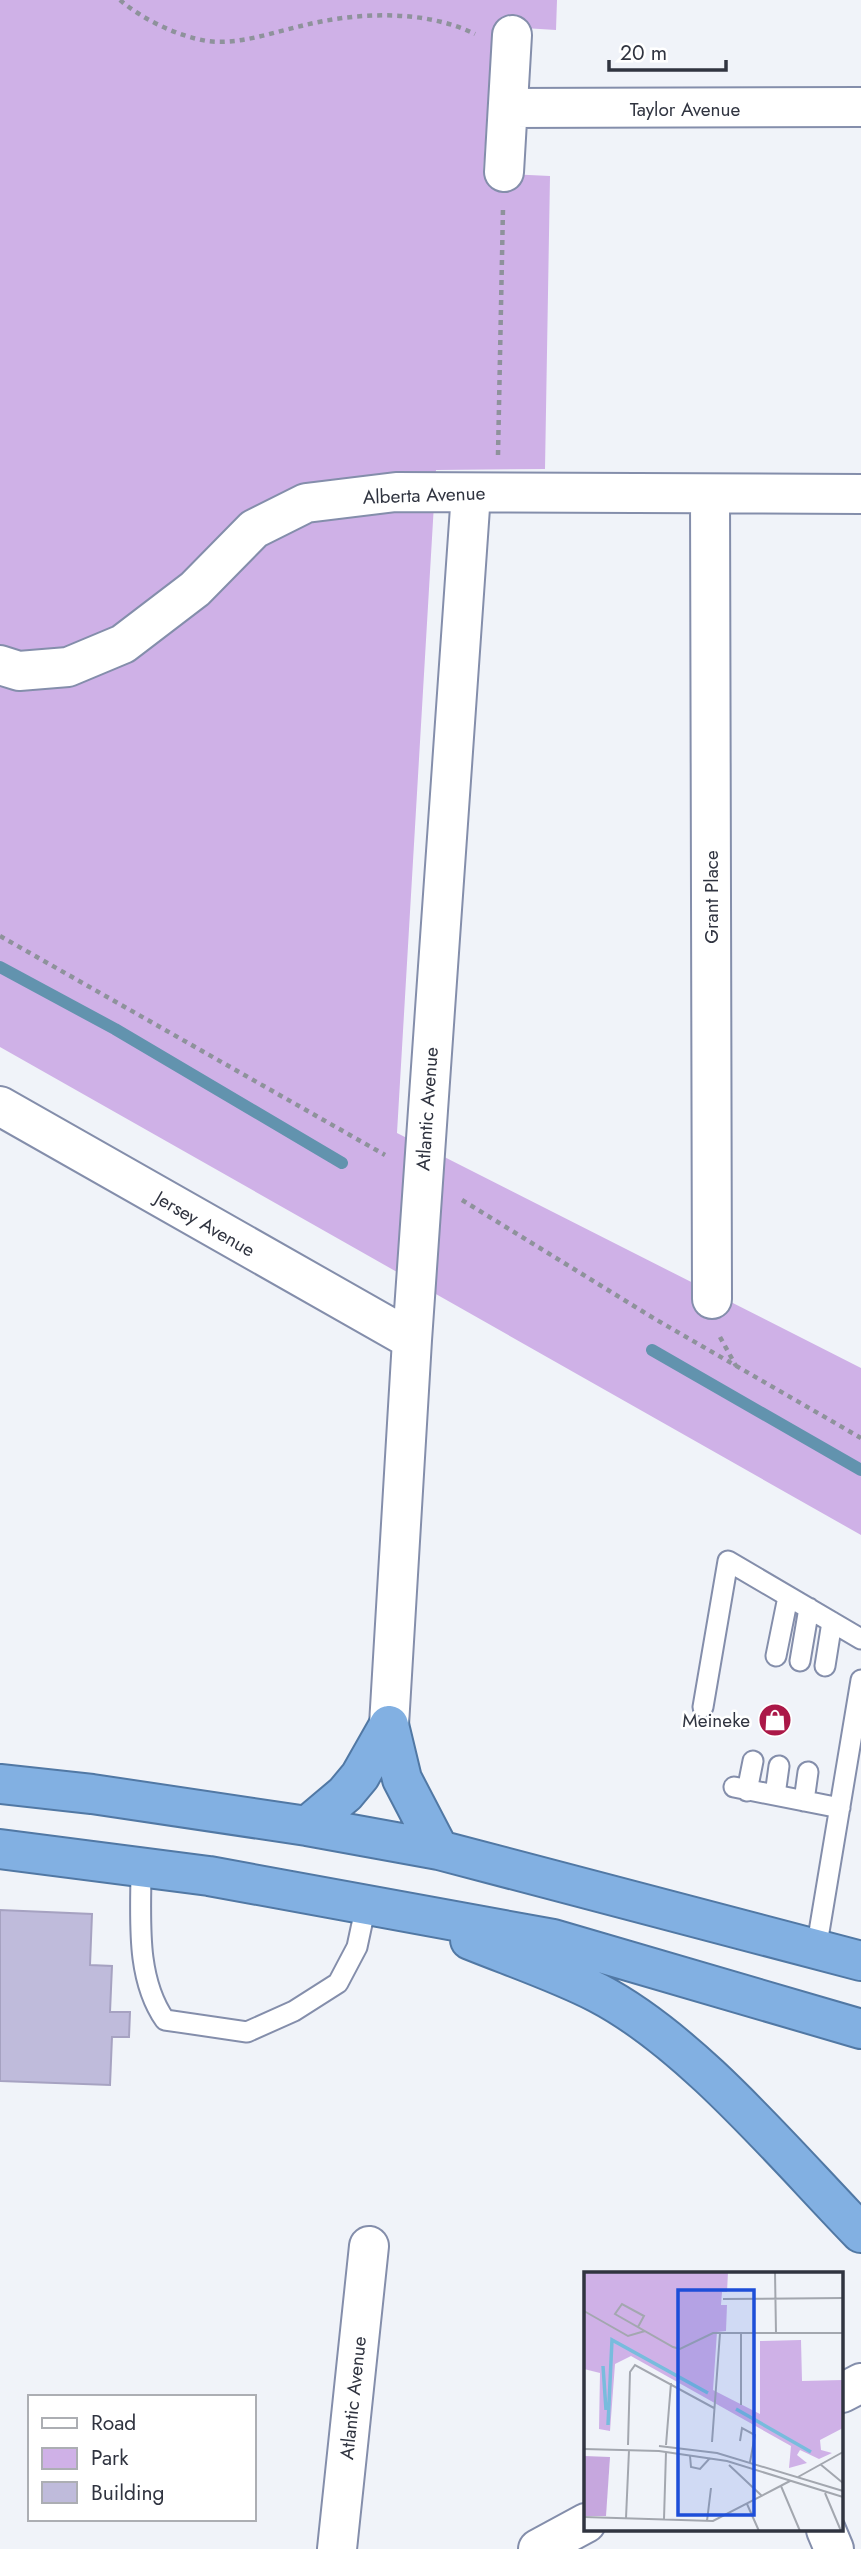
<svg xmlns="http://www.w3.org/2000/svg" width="861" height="2549" font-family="Jost,sans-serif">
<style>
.green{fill:#cfb1e7}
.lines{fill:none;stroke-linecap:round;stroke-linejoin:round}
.stream{stroke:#6293ae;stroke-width:12}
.building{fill:#bfbbdb;stroke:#a6a2c1;stroke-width:2}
.service-casing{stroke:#848eab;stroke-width:23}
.minor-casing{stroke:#848eab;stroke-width:42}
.tertiary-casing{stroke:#848eab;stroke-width:42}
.trunk-casing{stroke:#5178a4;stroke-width:42}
.path{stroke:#8e929b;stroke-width:4.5;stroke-dasharray:5 5;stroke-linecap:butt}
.service{stroke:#fff;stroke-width:19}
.minor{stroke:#fff;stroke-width:38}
.tertiary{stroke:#fff;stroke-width:38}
.trunk{stroke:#82b0e2;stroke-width:38}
.labels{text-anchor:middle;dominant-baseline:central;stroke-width:5;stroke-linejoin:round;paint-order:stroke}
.street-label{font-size:19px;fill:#303440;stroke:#fff}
.poi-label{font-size:19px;fill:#303440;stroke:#fff;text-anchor:end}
.inset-river{fill:none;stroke:#78bcdd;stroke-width:3.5}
.inset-road{fill:none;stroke:#a3a7af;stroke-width:2}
.view{fill:#1d4ed8;fill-opacity:0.15;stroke:#1d4ed8;stroke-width:3.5}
.inset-edge{fill:none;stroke:#303440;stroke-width:3.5}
</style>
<rect width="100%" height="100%" fill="#f0f3f9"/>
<path class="green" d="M0,0H557L556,30L493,26L483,173L550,176L545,469L436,470L397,1133L861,1368V1535L0,1047Z"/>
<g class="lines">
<path class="stream" d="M0,967L115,1029L342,1163
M652,1350L861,1470"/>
</g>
<path class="building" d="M0,1910L92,1914L90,1965L112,1966L110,2012H130L129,2037H112L110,2085L0,2081Z"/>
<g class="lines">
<defs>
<path id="service" d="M776,1656L788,1597
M800,1661L809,1608
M825,1666L832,1622
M703,1707L728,1561L861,1639
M734,1787L840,1808
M747,1791L753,1761
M775,1795L779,1766
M804,1801L808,1772
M141,1867C141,1918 135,1977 165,2020L247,2032L294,2011L338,1983L357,1947L366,1905
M816,1950L861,1680"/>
<path id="minor" d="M508,108L861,107
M504,172L512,35
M710,495L712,1299
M0,665L19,671L68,667L123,644L195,589L254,529L306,503L396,492L861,494
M0,1106L412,1340
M389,1725L412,1340L471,493
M826,2530L834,2549
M337,2549L369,2246"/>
<path id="tertiary" d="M842,2393L861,2383
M538,2549L586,2523"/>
<path id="trunk" d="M389,1725L402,1779L439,1850
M0,1784L92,1794L307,1826L439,1850L861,1961
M307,1826L345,1794L360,1776L389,1725
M0,1849L209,1876L553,1939L861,2029
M470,1940C512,1957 557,1972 598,1993C692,2042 786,2156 861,2233"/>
</defs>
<use href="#service" class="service-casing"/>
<use href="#minor" class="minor-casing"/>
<use href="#tertiary" class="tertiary-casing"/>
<use href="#trunk" class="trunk-casing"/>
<path class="path" d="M120,0C142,19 177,36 207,41C238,45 271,33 301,26C356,12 424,9 475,34
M498,455L503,208
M0,936L385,1155
M462,1200L655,1319L861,1438
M720,1337L736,1366"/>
<use href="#service" class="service"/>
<use href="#minor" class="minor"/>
<use href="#tertiary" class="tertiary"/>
<use href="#trunk" class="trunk"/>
</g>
<defs>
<symbol id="shop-disc" viewBox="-11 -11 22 22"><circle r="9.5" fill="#ab1848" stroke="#fff"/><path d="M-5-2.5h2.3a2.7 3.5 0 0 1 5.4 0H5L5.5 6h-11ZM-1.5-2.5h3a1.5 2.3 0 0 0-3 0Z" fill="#fff"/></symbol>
</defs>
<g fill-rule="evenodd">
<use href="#shop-disc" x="756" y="1701" width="38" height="38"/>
</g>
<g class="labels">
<g class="street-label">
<text x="685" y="109">Taylor Avenue</text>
<text transform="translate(424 495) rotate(-2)">Alberta Avenue</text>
<text transform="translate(711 897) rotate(-90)">Grant Place</text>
<text transform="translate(427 1109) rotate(-86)">Atlantic Avenue</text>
<text transform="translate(205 1224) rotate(30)">Jersey Avenue</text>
<text transform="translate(353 2398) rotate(-84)">Atlantic Avenue</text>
</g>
<g class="poi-label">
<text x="750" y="1720">Meineke</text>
</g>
</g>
<g transform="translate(584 2272)">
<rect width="259" height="259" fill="#f0f3f9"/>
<path d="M0,0H144L143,20H138L137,33H143L142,59L133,60L129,118L176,142V69L217,68L218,109L259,108V156L236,168L237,178L248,181L235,187L216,178L213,183L223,191L205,196L207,174L47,84L31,92L26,159L15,157L16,101L0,97Z" fill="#cfb1e7"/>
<path d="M0,184L26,185L22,244H0Z" fill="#c6a7de"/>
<path class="inset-river" d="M19,94L22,138M152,137L227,180M24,153L28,68L124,121"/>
<path class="inset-road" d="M191,0L192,61M139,27L259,26M0,39L44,64L61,59M54,55L60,44L38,32L31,42L89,75L96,77L129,61H259M157,62V133M0,113V145M156,169L158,156L171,163L166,190M128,170L136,61M44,173L46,100L51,93L130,136M82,173L87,111M75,174L133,181L259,219M0,177L75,179L143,189L259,225M106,184L107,195L116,197L126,186M236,192L259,211M145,193L178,224M214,205L259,180M197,214L216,259M241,221L257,259M163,232L175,259M0,245L129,249L206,209M42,246L45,178M80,247L82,180M123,249L127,216"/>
<path class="view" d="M94,18H170V243H94Z"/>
<rect width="259" height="259" class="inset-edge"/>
</g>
<rect x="28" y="2395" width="228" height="126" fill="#ffffff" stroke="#acaeb3" stroke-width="2"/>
<rect x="42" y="2418" width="35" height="10" fill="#ffffff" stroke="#acaeb3" stroke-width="2"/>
<text x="91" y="2430" font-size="21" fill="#303440">Road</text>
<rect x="42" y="2448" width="35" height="21" fill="#cfb1e7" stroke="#acaeb3" stroke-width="2"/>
<text x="91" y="2465" font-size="21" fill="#303440">Park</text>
<rect x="42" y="2482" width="35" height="21" fill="#bfbbdb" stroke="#acaeb3" stroke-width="2"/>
<text x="91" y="2500" font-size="21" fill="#303440">Building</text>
<path d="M609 60v10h117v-10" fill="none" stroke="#303440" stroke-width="3.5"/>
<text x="620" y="60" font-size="21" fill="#303440" stroke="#ffffff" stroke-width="5" paint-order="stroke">20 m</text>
</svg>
